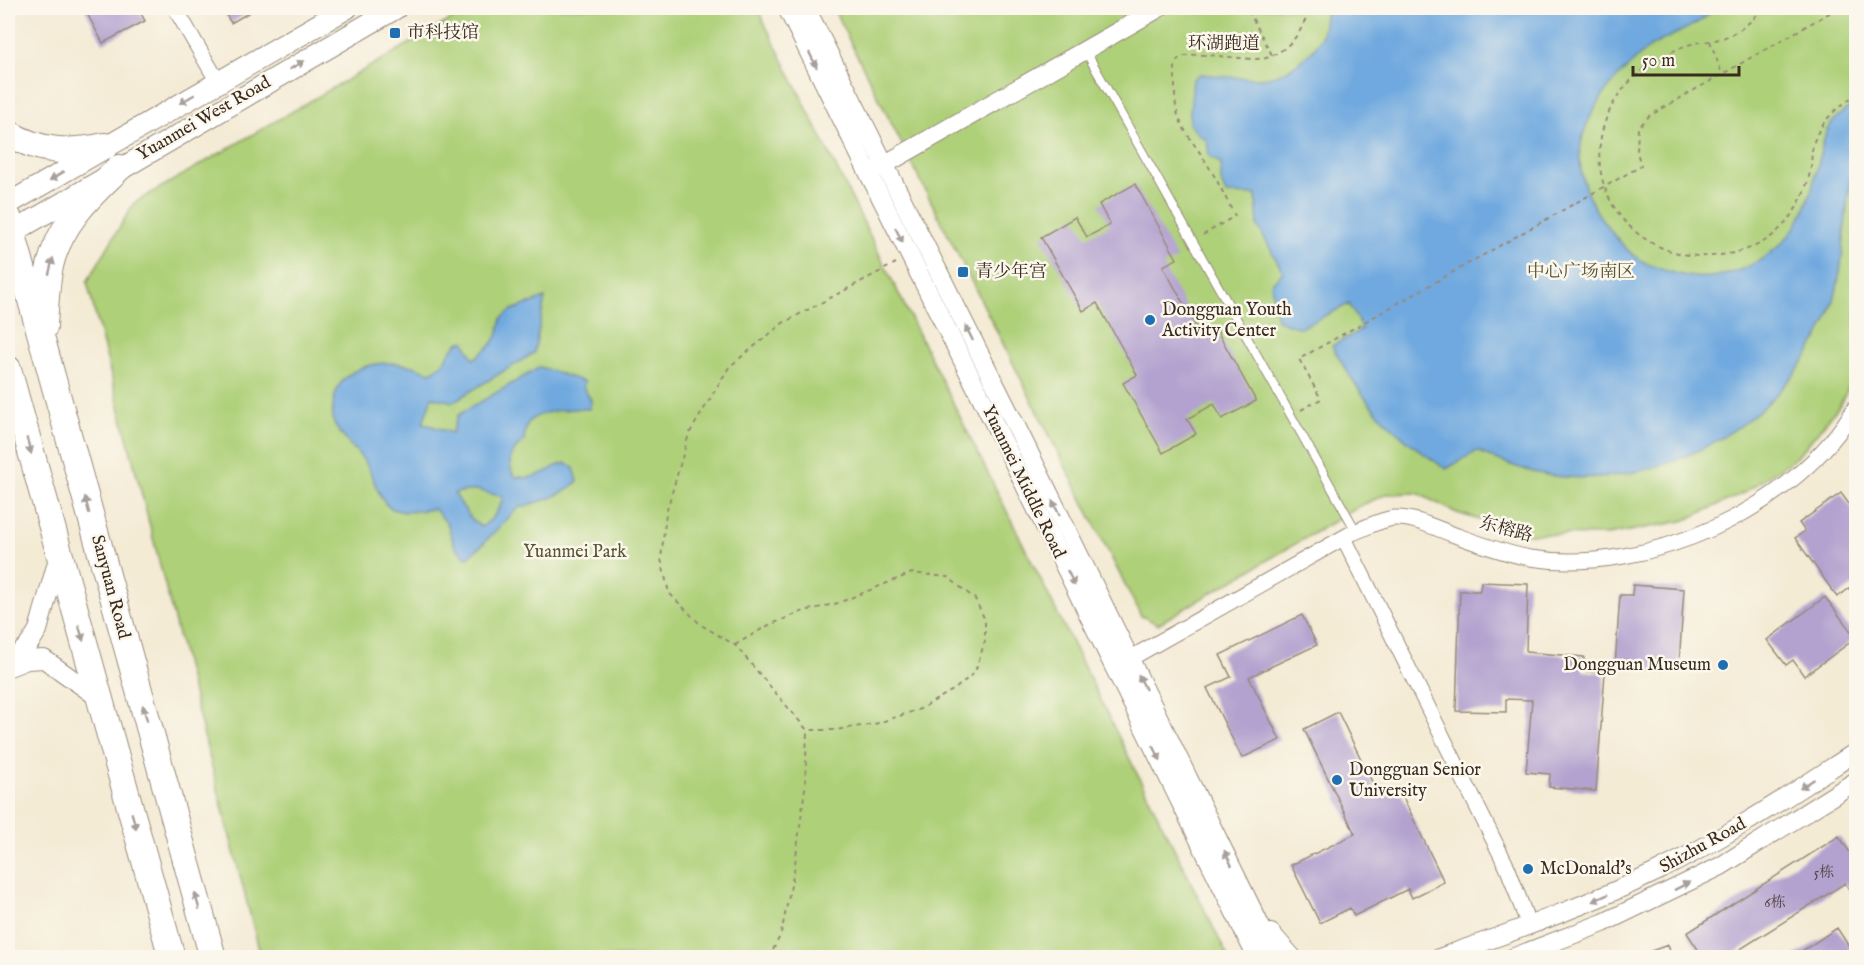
<svg xmlns="http://www.w3.org/2000/svg" width="1864" height="965" font-family="'IM FELL English','Noto Serif SC',serif">
<style>
.green{fill:#aed078;stroke:#747d4b;stroke-width:1.5}
.water{fill:#6fa9df;stroke:#556a7e;stroke-width:1.5;fill-rule:evenodd}
.building{fill:#b3a2cf}
.lines{fill:none;stroke-linecap:round;stroke-linejoin:round}
.service-casing{stroke:#988a7a;stroke-width:10}
.minor-casing{stroke:#988a7a;stroke-width:17}
.tertiary-casing{stroke:#988a7a;stroke-width:20}
.secondary-casing{stroke:#988a7a;stroke-width:23}
.trunk-casing{stroke:#988a7a;stroke-width:28}
.path{stroke:#988a7a;stroke-width:2;stroke-dasharray:4.5 4.5;stroke-linecap:butt}
.service{stroke:#fff;stroke-width:8}
.minor{stroke:#fff;stroke-width:15}
.tertiary{stroke:#fff;stroke-width:18}
.secondary{stroke:#fff;stroke-width:21}
.trunk{stroke:#fff;stroke-width:26}
.oneway{fill:#a79f9a}
.poi-dot{fill:#1f6fb2;stroke:#fbf7ec;stroke-width:2}
.labels{text-anchor:middle;dominant-baseline:central;stroke-width:5;stroke-linejoin:round;paint-order:stroke}
.number-label{font-size:15px;fill:#59484a}
.poi-label{font-size:18px;fill:#3b2a1e;stroke:#fbf7ec;text-anchor:start}
.street-label{font-size:18px;fill:#3b2a1e;stroke:#fbf7ec}
.park-label{font-size:18px;fill:#585434;stroke:#fbf7ec}
</style>
<rect width="100%" height="100%" fill="#fbf7ec"/>
<filter id="ink" filterUnits="userSpaceOnUse"><feTurbulence type="fractalNoise" baseFrequency=".0167" numOctaves="2"/><feDisplacementMap in="SourceGraphic" scale="12" xChannelSelector="R" yChannelSelector="G"/><feConvolveMatrix kernelMatrix="1 2 1 2 8 2 1 2 1" color-interpolation-filters="sRGB"/></filter>
<filter id="wash" filterUnits="userSpaceOnUse"><feTurbulence type="fractalNoise" baseFrequency=".008" numOctaves="4" result="noise"/><feDisplacementMap in="SourceGraphic" scale="24" xChannelSelector="R" yChannelSelector="G"/><feGaussianBlur stdDeviation="1.35" result="paint"/><feColorMatrix in="noise" values="0 0 0 0 0 0 0 0 0 0 0 0 0 0 0 0 0 1.4 0 .05"/><feComposite in="paint" operator="in"/></filter>
<g filter="url(#wash)">
<rect width="100%" height="100%" fill="#f4ebd5"/>
<path class="green" d="M471,8H757L1228,957H261L87,282L134,203Z
M833,8H1856V374L1839,406L1798,456L1744,493L1683,521L1607,535L1526,534L1457,513L1417,493L1387,494L1362,505L1158,624L1141,616Z"/>
<path class="water" d="M1327,8H1715C1699,27 1671,34 1650,47C1644,51 1638,57 1633,62C1610,83 1592,107 1583,136C1574,166 1586,197 1603,221C1612,233 1622,245 1633,255C1649,268 1691,280 1710,277C1731,275 1753,266 1769,254C1803,229 1810,199 1819,161C1821,151 1823,140 1827,130C1833,118 1846,110 1856,102C1857,120 1859,140 1856,157C1854,173 1848,189 1847,206C1843,244 1842,287 1826,322C1782,421 1671,485 1564,477C1533,475 1505,463 1477,451L1446,469C1428,457 1410,444 1394,429C1368,407 1349,376 1332,346L1362,329L1349,304L1300,328L1277,320L1271,284L1283,272L1258,226L1256,195L1226,194L1221,182V164L1209,156L1207,140L1200,136L1189,124L1193,79L1200,74C1240,77 1273,88 1305,57C1311,52 1317,46 1320,39C1325,29 1323,18 1327,8Z
M545,298L534,353L453,402L432,397L423,423L452,433L458,415L540,367L585,382L583,387L591,400L590,409C575,408 539,410 529,422C525,427 525,435 524,441C511,452 506,461 514,476C537,482 545,469 565,463L574,468L578,481L567,490L551,498L518,508L480,547L467,558L455,547L447,523L434,509C419,511 402,515 389,507C380,501 373,477 368,467C359,450 341,440 334,423C331,415 333,407 334,400C340,366 379,359 408,365C415,366 423,370 430,372C434,370 440,367 443,363C450,355 452,343 464,341L474,359L492,344L497,336L502,318L512,310ZM477,490L503,497C500,510 493,519 482,527C469,521 463,505 454,493Z"/>
<g id="blocks">
<path class="building" d="M84,8H138L145,21L103,43Z
M222,8H257L231,23Z
M1135,184L1177,259L1163,266L1202,337L1216,329L1256,401L1222,419L1214,404L1187,419L1196,434L1163,453L1123,383L1137,375L1097,303L1083,311L1041,237L1075,217L1087,237L1110,225L1099,204Z
M1841,493L1857,515V583L1837,597L1795,538L1805,531L1799,523Z
M1481,582L1528,584L1526,652L1584,657L1583,671L1605,673L1596,791L1549,787L1550,774L1526,772L1532,700L1506,699V712L1456,711L1460,591H1480Z
M1633,585L1684,589L1679,665L1663,663L1662,670L1615,666L1620,595H1632Z
M1825,597L1856,638L1804,676L1793,660L1786,665L1767,640Z
M1302,615L1317,645L1249,677L1280,740L1242,758L1207,688L1231,677L1220,655Z
M1338,712L1379,796L1398,787L1444,882L1412,898L1408,889L1354,916L1350,908L1320,923L1291,865L1355,834L1304,729Z
M1839,836L1857,863V901L1845,883L1728,957H1703L1687,933Z
M1837,928L1856,957H1793Z
M1668,945L1672,957H1637V956Z"/>
</g>
</g>
<g filter="url(#ink)">
<use href="#blocks" fill-opacity="0" stroke="#988a7a" stroke-width="1.5"/>
<g class="lines">
<defs>
<path id="service" d="M1085,50L1356,531"/>
<path id="minor" d="M175,8L218,82
M1344,538L1508,869L1529,926
M1131,658L1352,533C1366,528 1380,519 1395,518C1414,517 1435,528 1452,534C1477,543 1503,553 1530,558C1647,576 1797,509 1856,406"/>
<path id="tertiary" d="M787,8L869,174L1006,447L1257,958
M806,8L1022,438L1276,958
M875,170L1159,8
M8,665L30,643L38,630L59,555
M9,667L27,660L44,659L99,698
M1271,933L1293,958
M1439,958C1512,932 1586,906 1656,872C1726,838 1791,794 1856,752
M1512,958L1603,923L1721,866L1856,781"/>
<path id="secondary" d="M8,204L347,8
M8,235L396,8"/>
<path id="trunk" d="M8,133C39,152 70,154 105,146
M8,217L213,958
M44,327C45,308 46,289 49,271C57,227 88,197 119,168
M8,369L172,958"/>
</defs>
<use href="#service" class="service-casing"/>
<use href="#minor" class="minor-casing"/>
<use href="#tertiary" class="tertiary-casing"/>
<use href="#secondary" class="secondary-casing"/>
<use href="#trunk" class="trunk-casing"/>
<path class="path" d="M1261,8L1250,14L1272,55
M1762,8C1751,24 1734,36 1715,40C1706,42 1696,42 1688,45C1661,54 1631,75 1616,99C1570,173 1625,260 1710,256C1729,255 1747,251 1763,242C1788,227 1804,200 1810,172C1812,163 1811,154 1813,145C1819,122 1838,107 1856,94
M1710,41L1722,74
M1203,235L1235,216C1225,197 1216,177 1204,159C1196,146 1186,135 1180,120C1174,108 1175,92 1175,79C1175,73 1174,66 1177,61C1185,46 1246,63 1266,58C1282,53 1296,40 1303,25C1306,20 1307,13 1309,8
M1301,410L1321,399L1299,359L1641,166L1637,152L1638,128L1649,116L1838,8
M735,645L767,626L801,612L838,603L912,573L948,577L975,599L985,620V641L975,672L955,689L920,709L875,724L835,730H807
M769,958L781,934L794,871L805,788L807,730L735,645L701,625L669,593L661,559L666,513L689,434L729,367L783,323L896,263"/>
<use href="#service" class="service"/>
<use href="#minor" class="minor"/>
<use href="#tertiary" class="tertiary"/>
<use href="#secondary" class="secondary"/>
<use href="#trunk" class="trunk"/>
</g>
<defs><path id="oneway-solid" d="M-6-.8H1V-3.2L6.5 0L1 3.2V.8H-6Z" transform="scale(1.5)"/></defs>
<g class="oneway">
<use href="#oneway-solid" transform="translate(813 60) rotate(64)"/>
<use href="#oneway-solid" transform="translate(297 65) rotate(-30)"/>
<use href="#oneway-solid" transform="translate(187 99) rotate(150)"/>
<use href="#oneway-solid" transform="translate(57 176) rotate(148)"/>
<use href="#oneway-solid" transform="translate(899 235) rotate(63)"/>
<use href="#oneway-solid" transform="translate(51 266) rotate(-76)"/>
<use href="#oneway-solid" transform="translate(969 333) rotate(-117)"/>
<use href="#oneway-solid" transform="translate(29 446) rotate(74)"/>
<use href="#oneway-solid" transform="translate(87 505) rotate(-105)"/>
<use href="#oneway-solid" transform="translate(1056 508) rotate(-116)"/>
<use href="#oneway-solid" transform="translate(1071 578) rotate(64)"/>
<use href="#oneway-solid" transform="translate(81 633) rotate(74)"/>
<use href="#oneway-solid" transform="translate(1142 682) rotate(-116)"/>
<use href="#oneway-solid" transform="translate(145 713) rotate(-106)"/>
<use href="#oneway-solid" transform="translate(1157 753) rotate(64)"/>
<use href="#oneway-solid" transform="translate(1807 784) rotate(147)"/>
<use href="#oneway-solid" transform="translate(134 821) rotate(74)"/>
<use href="#oneway-solid" transform="translate(1228 858) rotate(-116)"/>
<use href="#oneway-solid" transform="translate(1682 886) rotate(-27)"/>
<use href="#oneway-solid" transform="translate(1600 898) rotate(156)"/>
<use href="#oneway-solid" transform="translate(197 901) rotate(-106)"/>
</g>
</g>
<g class="poi-dot">
<rect x="389" y="27" width="12" height="12" rx="3"/>
<rect x="957" y="266" width="12" height="12" rx="3"/>
<circle cx="1150" cy="320" r="6"/>
<circle cx="1723" cy="665" r="6"/>
<circle cx="1337" cy="780" r="6"/>
<circle cx="1528" cy="869" r="6"/>
</g>
<g class="labels">
<g class="number-label">
<text x="1824" y="872">5栋</text>
<text x="1775" y="902">6栋</text>
</g>
<g class="poi-label">
<text x="407" y="33">市科技馆</text>
<text x="975" y="272">青少年宫</text>
<text x="1162" y="310">Dongguan Youth<tspan x="1162" dy="21">Activity Center</tspan></text>
<text x="1711" y="665" text-anchor="end">Dongguan Museum</text>
<text x="1349" y="770">Dongguan Senior<tspan x="1349" dy="21">University</tspan></text>
<text x="1540" y="869">McDonald's</text>
</g>
<g class="street-label">
<text x="1224" y="44">环湖跑道</text>
<text transform="translate(204 119) rotate(-30)">Yuanmei West Road</text>
<text transform="translate(1023 482) rotate(64)">Yuanmei Middle Road</text>
<text transform="translate(1506 530) rotate(15)">东榕路</text>
<text transform="translate(110 587) rotate(75)">Sanyuan Road</text>
<text transform="translate(1703 846) rotate(-29)">Shizhu Road</text>
</g>
<g class="park-label">
<text x="1581" y="272">中心广场南区</text>
<text x="575" y="552">Yuanmei Park</text>
</g>
</g>
<rect width="1864" height="965" fill="none" stroke="#fbf7ec" stroke-width="30"/>
<path d="M1633 66v9h106v-9" fill="none" stroke="#3b2a1e" stroke-width="3"/>
<text x="1642" y="66" font-size="18" fill="#3b2a1e" stroke="#fbf7ec" stroke-width="4.5" paint-order="stroke">50 m</text>
</svg>
